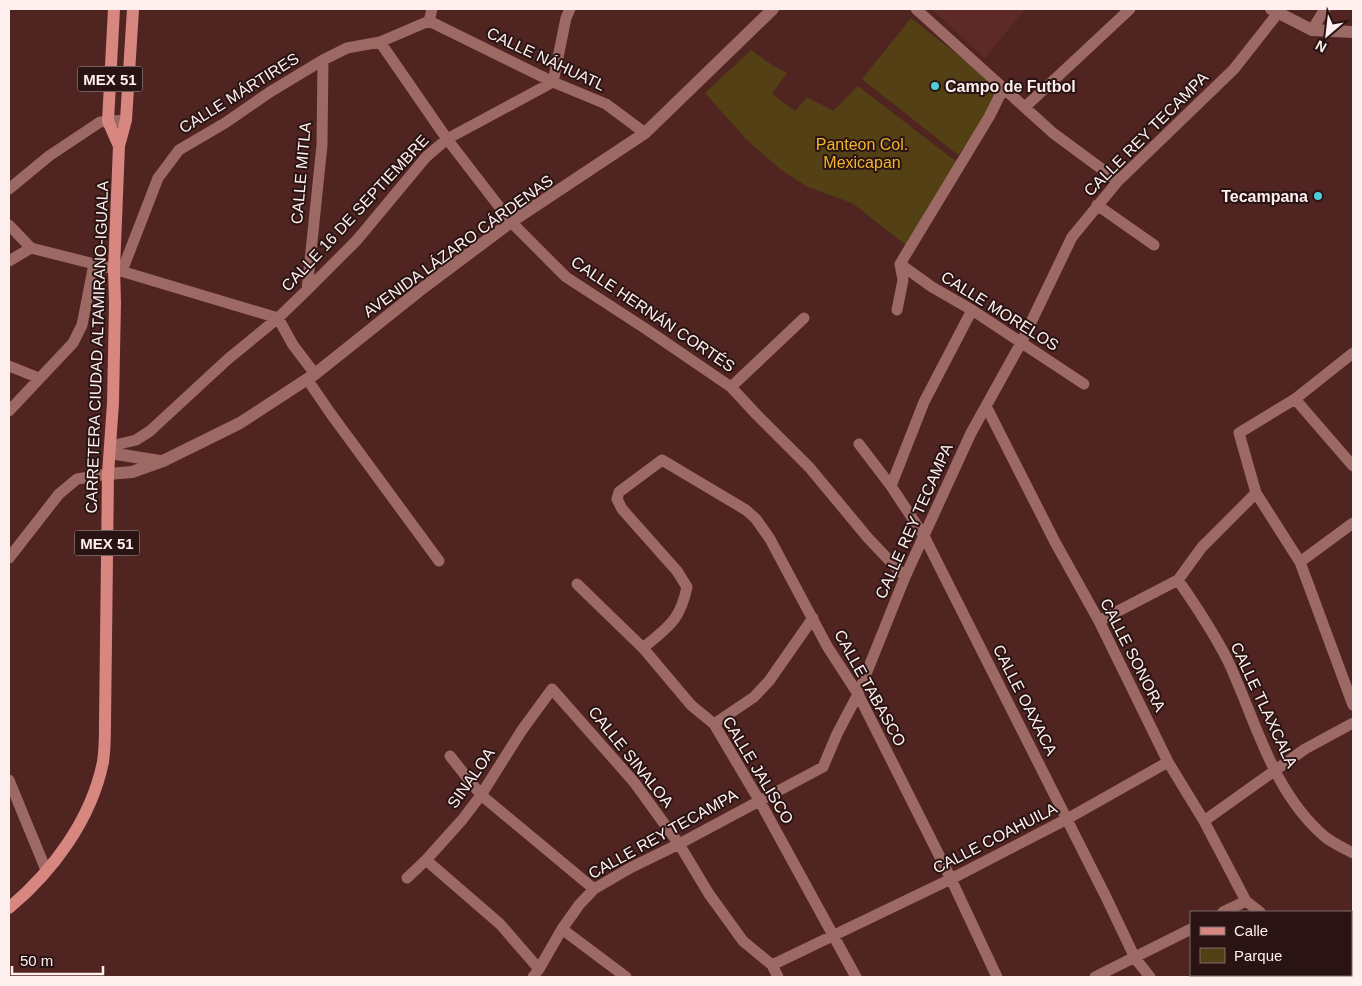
<svg xmlns="http://www.w3.org/2000/svg" width="1362" height="986" font-family="Helvetica,sans-serif">
<style>
.built{fill:#5e2a28}
.green{fill:#534014}
.lines{fill:none;stroke-linecap:round;stroke-linejoin:round}
.minor{stroke:#9d6965;stroke-width:11}
.secondary{stroke:#9d6965;stroke-width:12}
.primary{stroke:#d78680;stroke-width:12}
.poi-dot{fill:#52cbd8;stroke:#291413;stroke-width:2}
.labels{text-anchor:middle;dominant-baseline:central;stroke-width:4;stroke-linejoin:round;paint-order:stroke}
.shield{fill:#291413;stroke:#bdaead;stroke-width:1}
.shield-label{font-size:15px;font-weight:bold;fill:#fdf0ef}
.street-label{font-size:16px;fill:#fdf0ef;stroke:#291413}
.poi-label{font-size:16px;font-weight:bold;fill:#fdf0ef;stroke:#291413;text-anchor:start}
.park-label{font-size:16px;fill:#efb629;stroke:#291413}
</style>
<rect width="100%" height="100%" fill="#502421"/>
<path class="built" d="M931,9H1025L985,58Z"/>
<path class="green" d="M911,18L1007,94L958,155L862,79Z
M751,50L775,67L787,73L772,94L795,111L807,97L833,111L858,86L958,163L906,245L852,203L808,187L781,170L745,138L705,93Z"/>
<g class="lines">
<path class="minor" d="M916,9L1053,133L1118,181
M429,21L553,82L606,104L645,133
M429,21L432,9
M1312,30L1325,9
M380,42L447,139L511,222L566,277L646,329L731,387L756,414L809,467L868,538L905,577
M1025,107L1130,9
M9,189L49,156L100,122L126,120
M1097,205L1154,245
M9,225L31,248L114,269L278,318L293,345L315,374
M9,261L31,248
M900,264L932,287L972,310L1084,384
M900,264L989,117L1003,89
M122,271L158,178L179,150L225,123L270,92L323,60L347,48L380,42L429,21
M307,290L322,145L323,60
M897,310L903,280L900,264
M1353,353L1295,399L1239,433L1256,493L1300,562L1353,705
M9,366L39,378
M307,379L331,414L439,561
M731,387L804,318
M1295,399L1353,466
M986,406L1055,542L1099,621L1168,762L1204,821L1246,901L1260,912
M9,411L73,343L82,325L94,264
M859,444L891,486L924,536L1106,897L1135,958L1150,977
M111,446L136,440L150,431L228,359L278,318L307,290L357,240L426,157L447,139L553,82L566,18L570,9
M891,486L924,402L972,310
M9,558L59,494L77,479L108,474
M1300,562L1353,523
M1178,580C1196,606 1214,633 1228,661C1256,721 1272,791 1324,836C1332,843 1344,848 1353,853
M577,584L643,648L691,705L714,724L759,800L856,977
M1099,621L1178,580L1202,547L1256,493
M643,648C668,627 680,621 687,587L677,571L622,509L617,499L619,492L662,460L746,510L756,519L770,539L827,646L858,694L951,879L997,977
M714,724L754,697L769,681L813,618
M450,756L481,795L594,889
M9,780L46,870
M1204,821L1305,749L1353,723
M426,860L500,924L539,969
M407,878L426,860L462,820L481,795L522,730L552,689L634,782L679,844L709,894L743,941L772,965L778,977
M1223,912L1246,901
M562,929L626,977
M772,965L951,879L1067,819L1168,762
M1327,975L1329,977
M533,977L539,969L562,929L579,905L594,889L630,868L679,844L823,767L837,734L858,694L905,577L971,433L1021,343L1072,237L1118,181L1234,69L1278,13
M1095,977L1191,929"/>
<path class="secondary" d="M1271,9L1312,30L1353,32
M110,453L160,461
M108,474L132,472L163,461L240,423L315,374L419,291L511,222L645,133L773,9"/>
<path class="primary" d="M114,9L108,121L119,146
M9,908C53,871 91,820 103,762C105,749 105,736 105,723L108,474L113,403L115,303L114,269L119,146L126,120L133,9"/>
</g>
<g class="poi-dot">
<circle cx="935" cy="86" r="5"/>
<circle cx="1318" cy="196" r="5"/>
</g>
<g class="labels">
<g class="shield">
<rect x="77.5" y="66.5" width="65" height="25" rx="4"/>
<rect x="74.5" y="530.5" width="65" height="25" rx="4"/>
</g>
<g class="shield-label">
<text x="110" y="79">MEX 51</text>
<text x="107" y="543">MEX 51</text>
</g>
<g class="street-label">
<text transform="translate(546 59) rotate(25)">CALLE NÁHUATL</text>
<text transform="translate(239 93) rotate(-32)">CALLE MÁRTIRES</text>
<text transform="translate(1146 134) rotate(-45)">CALLE REY TECAMPA</text>
<text transform="translate(301 173) rotate(-85)">CALLE MITLA</text>
<text transform="translate(355 213) rotate(-47)">CALLE 16 DE SEPTIEMBRE</text>
<text transform="translate(458 246) rotate(-36)">AVENIDA LÁZARO CÁRDENAS</text>
<text transform="translate(1000 311) rotate(32)">CALLE MORELOS</text>
<text transform="translate(653 314) rotate(34)">CALLE HERNÁN CORTÉS</text>
<text transform="translate(97 347) rotate(-88)">CARRETERA CIUDAD ALTAMIRANO-IGUALA</text>
<text transform="translate(914 521) rotate(-66)">CALLE REY TECAMPA</text>
<text transform="translate(1133 655) rotate(63)">CALLE SONORA</text>
<text transform="translate(870 688) rotate(61)">CALLE TABASCO</text>
<text transform="translate(1025 700) rotate(63)">CALLE OAXACA</text>
<text transform="translate(1264 705) rotate(65)">CALLE TLAXCALA</text>
<text transform="translate(631 757) rotate(51)">CALLE SINALOA</text>
<text transform="translate(758 770) rotate(59)">CALLE JALISCO</text>
<text transform="translate(471 778) rotate(-55)">SINALOA</text>
<text transform="translate(663 834) rotate(-29)">CALLE REY TECAMPA</text>
<text transform="translate(995 838) rotate(-27)">CALLE COAHUILA</text>
</g>
<g class="poi-label">
<text x="945" y="86">Campo de Futbol</text>
<text x="1308" y="196" text-anchor="end">Tecampana</text>
</g>
<g class="park-label">
<text x="862" y="144">Panteon Col.<tspan x="862" dy="18">Mexicapan</tspan></text>
</g>
</g>
<rect width="1362" height="986" fill="none" stroke="#fdf0ef" stroke-width="20"/>
<rect x="1190" y="911" width="162" height="65" fill="#291413" stroke="#7e6c6b"/>
<rect x="1200" y="927" width="25" height="8" fill="#d78680" stroke="#7e6c6b"/>
<text x="1234" y="936" font-size="15" fill="#fdf0ef">Calle</text>
<rect x="1200" y="948" width="25" height="15" fill="#534014" stroke="#7e6c6b"/>
<text x="1234" y="961" font-size="15" fill="#fdf0ef">Parque</text>
<g transform="translate(1327 35) rotate(208)" stroke="#291413" stroke-width="4" paint-order="stroke">
<path d="M0-4L9 19L0 12L-9 19Z" fill="#fdf0ef"/>
<text y="-8" font-size="14" font-weight="bold" text-anchor="middle" fill="#fdf0ef">N</text>
</g>
<path d="M12 966v8h91v-8" fill="none" stroke="#fdf0ef" stroke-width="2.5"/>
<text x="20" y="966" font-size="15" fill="#fdf0ef" stroke="#291413" stroke-width="4" paint-order="stroke">50 m</text>
</svg>
